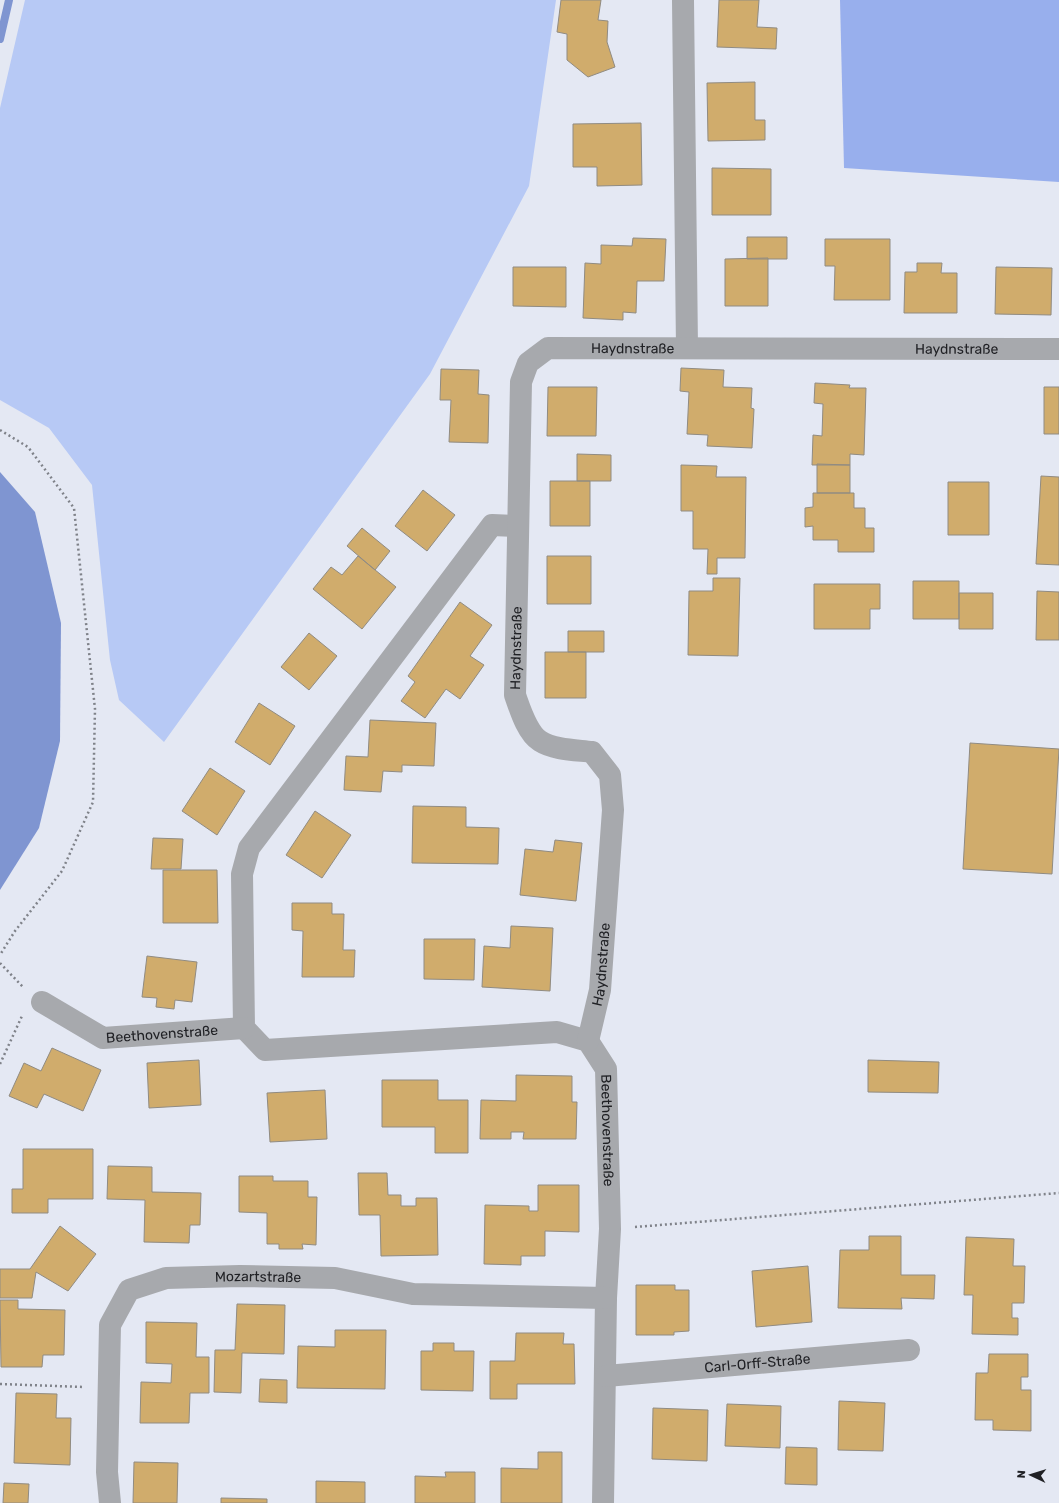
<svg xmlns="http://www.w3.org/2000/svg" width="1059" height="1503" font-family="Rubik,sans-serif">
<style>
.green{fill:#b7c9f5}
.forest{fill:#98afed}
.water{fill:#7f95d1}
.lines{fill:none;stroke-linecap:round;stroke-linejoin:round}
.stream{stroke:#7f95d1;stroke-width:8}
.building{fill:#d0ac6c;stroke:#908b82}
.path{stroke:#7f8289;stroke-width:2.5;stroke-dasharray:2 3;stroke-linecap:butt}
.street{stroke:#a7a9ad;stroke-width:22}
.labels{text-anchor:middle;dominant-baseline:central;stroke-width:3.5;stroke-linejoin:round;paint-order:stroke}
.street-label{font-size:14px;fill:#202125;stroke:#e4e8f3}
</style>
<rect width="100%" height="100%" fill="#e4e8f3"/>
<path class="green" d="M25,0H556L529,186L430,374L164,742L119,700L110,660L92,485L49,428L0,400V108Z"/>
<path class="forest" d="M840,0H1059V182L844,168Z"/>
<path class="water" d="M0,472L35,512L61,623L60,741L39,828L0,890Z"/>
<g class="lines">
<path class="stream" d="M0,39L9,0"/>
</g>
<path class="building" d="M561,0H601L598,20L608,21L607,42L615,67L588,77L567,60V34L557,32Z
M719,0H759L757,27L777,28L776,49L717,47Z
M755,82V120H765V140L708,141L707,83Z
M641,123L642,185L597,186V167H573V124Z
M712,168L771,169V215H712Z
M747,237H787V259H747Z
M633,238L666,239L664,281H637L636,313L623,312V320L583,318L585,263L601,264V245L632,246Z
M825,239H890V300H834L835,266H825Z
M768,258V306H725V259Z
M917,263H942L941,273H957V313H904L905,272H917Z
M513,267H566V307L513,306Z
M996,267L1052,268L1051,315L995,314Z
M681,368L724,370L723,387L752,388L751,408L754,409L752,448L707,446L708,435L687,434L689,392L680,391Z
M441,369L479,370L478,394L489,395L488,443L449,442L451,400H440Z
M815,383L850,385L849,388H866L864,455L850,454V465H812L813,435L822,436L823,404L814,403Z
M548,387H597L596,436H547Z
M1044,387H1059V434H1044Z
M577,454L611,455V481H577Z
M817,464L850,465V493H817Z
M681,465L717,466L716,477H746L745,558H717V574H707L708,549H693V511H681Z
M1041,476L1059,477V565L1036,564Z
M550,481H590V526H550Z
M948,482H989V535H948Z
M423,490L455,515L427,551L395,526Z
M813,493H854V508H865V528H874V552H838V540H813V526L805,527V508L813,507Z
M362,528L390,551L375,570L347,546Z
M358,556L396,587L362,629L313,589L331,567L342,575Z
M547,556H591V604H547Z
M713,578H740L738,656L688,655L689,591H713Z
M913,581H959V619H913Z
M814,584H880V609H870V629H814Z
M1037,591L1059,592V640H1036Z
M959,593H993V629H959Z
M460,602L492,625L470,656L484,665L460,699L446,689L425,718L401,701L415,682L408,676Z
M568,631H604V652H568Z
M309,633L337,656L309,690L281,667Z
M545,652H586V698H545Z
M259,703L295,726L270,765L235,742Z
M370,720L436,723L434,766L402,765V772L383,771L381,792L344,790L346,756L368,757Z
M970,743L1059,749L1052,874L963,869Z
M210,768L245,791L217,835L182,811Z
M413,806L466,807V827L499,828L498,864L412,863Z
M315,811L351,835L322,878L286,855Z
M153,838L183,839L181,869H151Z
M555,840L582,843L576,901L520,895L525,849L553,852Z
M163,870H217L218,923H163Z
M292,903H332V914H344L343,950H355L354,977H302L303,931L292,930Z
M511,926L553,928L550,991L482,987L484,946L510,948Z
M424,939H475L474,980L424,979Z
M147,956L197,962L192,1002L175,1000L174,1009L156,1007L157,998L142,997Z
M52,1048L101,1070L83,1111L44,1094L37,1108L9,1096L24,1063L41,1071Z
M199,1060L201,1105L149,1108L147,1063Z
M868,1060L939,1062L938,1093L868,1092Z
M516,1075L572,1076V1102H577L576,1139H523L524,1132H511V1139H480L481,1100L516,1101Z
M382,1080H438V1100H468V1153H435V1127H382Z
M325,1090L327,1139L270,1142L267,1093Z
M23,1149H93V1199H48V1213H12V1189H23Z
M108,1166L152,1167V1192L201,1193L200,1225H190L189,1243L144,1242L145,1200L107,1199Z
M358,1173H387L388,1195H401V1206H416V1198H437L438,1255L381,1256L380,1215H359Z
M239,1176H273V1181H308V1197H317L316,1245L302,1244L303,1249H279V1244H267V1213L239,1212Z
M538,1185H579V1232L545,1231V1256H521V1265L484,1264L485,1205L529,1206V1211H538Z
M60,1226L96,1254L68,1291L36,1272L32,1298H0V1269H30Z
M869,1236H901V1275H935L934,1299L901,1298L902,1309L838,1308L840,1250H869Z
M966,1237L1014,1239L1013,1266H1025L1024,1303H1012V1318H1018V1335L972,1334L973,1295H964Z
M808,1266L812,1322L756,1327L752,1271Z
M636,1285H675V1290H689V1331L674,1332V1335H636Z
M0,1300H18V1309L65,1310L64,1355H43L42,1367H1Z
M237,1304L285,1305L284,1354L242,1353L241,1393L214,1392L215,1350H235Z
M146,1322L197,1323L196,1357H209V1393H190L189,1423H140L141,1382L171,1383L172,1364L146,1363Z
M335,1330H386L385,1389L297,1388L298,1346L335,1347Z
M516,1333H564L563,1344H574L575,1384H517V1399H490V1361H515Z
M433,1343H454V1351H474L473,1391L421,1390V1351H433Z
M989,1354H1028V1377H1021V1390H1031V1431L993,1430V1420H975L976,1373H988Z
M260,1379L287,1380V1403L259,1402Z
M16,1393L57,1394L56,1418H71L70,1465L14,1463Z
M839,1401L885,1403L883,1451L838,1450Z
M727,1404L781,1406L780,1448L725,1446Z
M653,1408L708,1410L707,1461L652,1459Z
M786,1447L817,1448V1485L785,1484Z
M538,1452H562V1503H501V1468L538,1469Z
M134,1462L178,1463L177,1503H133Z
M445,1472H475V1503H415V1476L446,1477Z
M316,1481L365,1482V1503H316Z
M4,1483L29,1484L28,1503H3Z
M221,1498L267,1499V1503H221Z"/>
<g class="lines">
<path class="path" d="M0,430L28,447L74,508L95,709L93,802L62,871L15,931L0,955
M0,963L23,987
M0,1064L22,1016
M635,1227L1059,1193
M0,1384L84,1387"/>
<g class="street">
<path d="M683,1L687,348"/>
<path id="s1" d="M518,526L492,525L249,848L242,874L244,1028L265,1050L557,1032L588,1041L606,1069L610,1229L606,1298L603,1503"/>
<path id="s2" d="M42,1002L103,1038L244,1028"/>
<path id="s3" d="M588,1041L600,990L613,810L610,775L592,752C576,750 554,750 540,741C527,733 520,709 515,695L521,382L528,363L548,348L1059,349"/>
<path id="s4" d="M606,1376L909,1350"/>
<path id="s5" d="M110,1503L107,1472L110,1325L129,1290L166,1278L240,1276L335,1278L413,1294L606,1298"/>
</g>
</g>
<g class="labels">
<g class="street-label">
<text stroke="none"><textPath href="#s3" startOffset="847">Haydnstraße</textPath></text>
<text stroke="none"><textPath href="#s3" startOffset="1171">Haydnstraße</textPath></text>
<text stroke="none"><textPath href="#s3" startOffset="451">Haydnstraße</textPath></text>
<text stroke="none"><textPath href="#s3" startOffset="78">Haydnstraße</textPath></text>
<text stroke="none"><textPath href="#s2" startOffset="130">Beethovenstraße</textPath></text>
<text stroke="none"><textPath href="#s1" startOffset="1061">Beethovenstraße</textPath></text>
<text stroke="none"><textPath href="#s5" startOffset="349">Mozartstraße</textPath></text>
<text stroke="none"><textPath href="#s4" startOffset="152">Carl-Orff-Straße</textPath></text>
</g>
</g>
<g transform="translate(1031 1475) rotate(274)" stroke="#e4e8f3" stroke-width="3" paint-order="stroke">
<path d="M0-3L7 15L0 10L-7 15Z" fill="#202125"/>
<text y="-6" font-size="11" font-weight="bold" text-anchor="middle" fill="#202125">N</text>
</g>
</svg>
